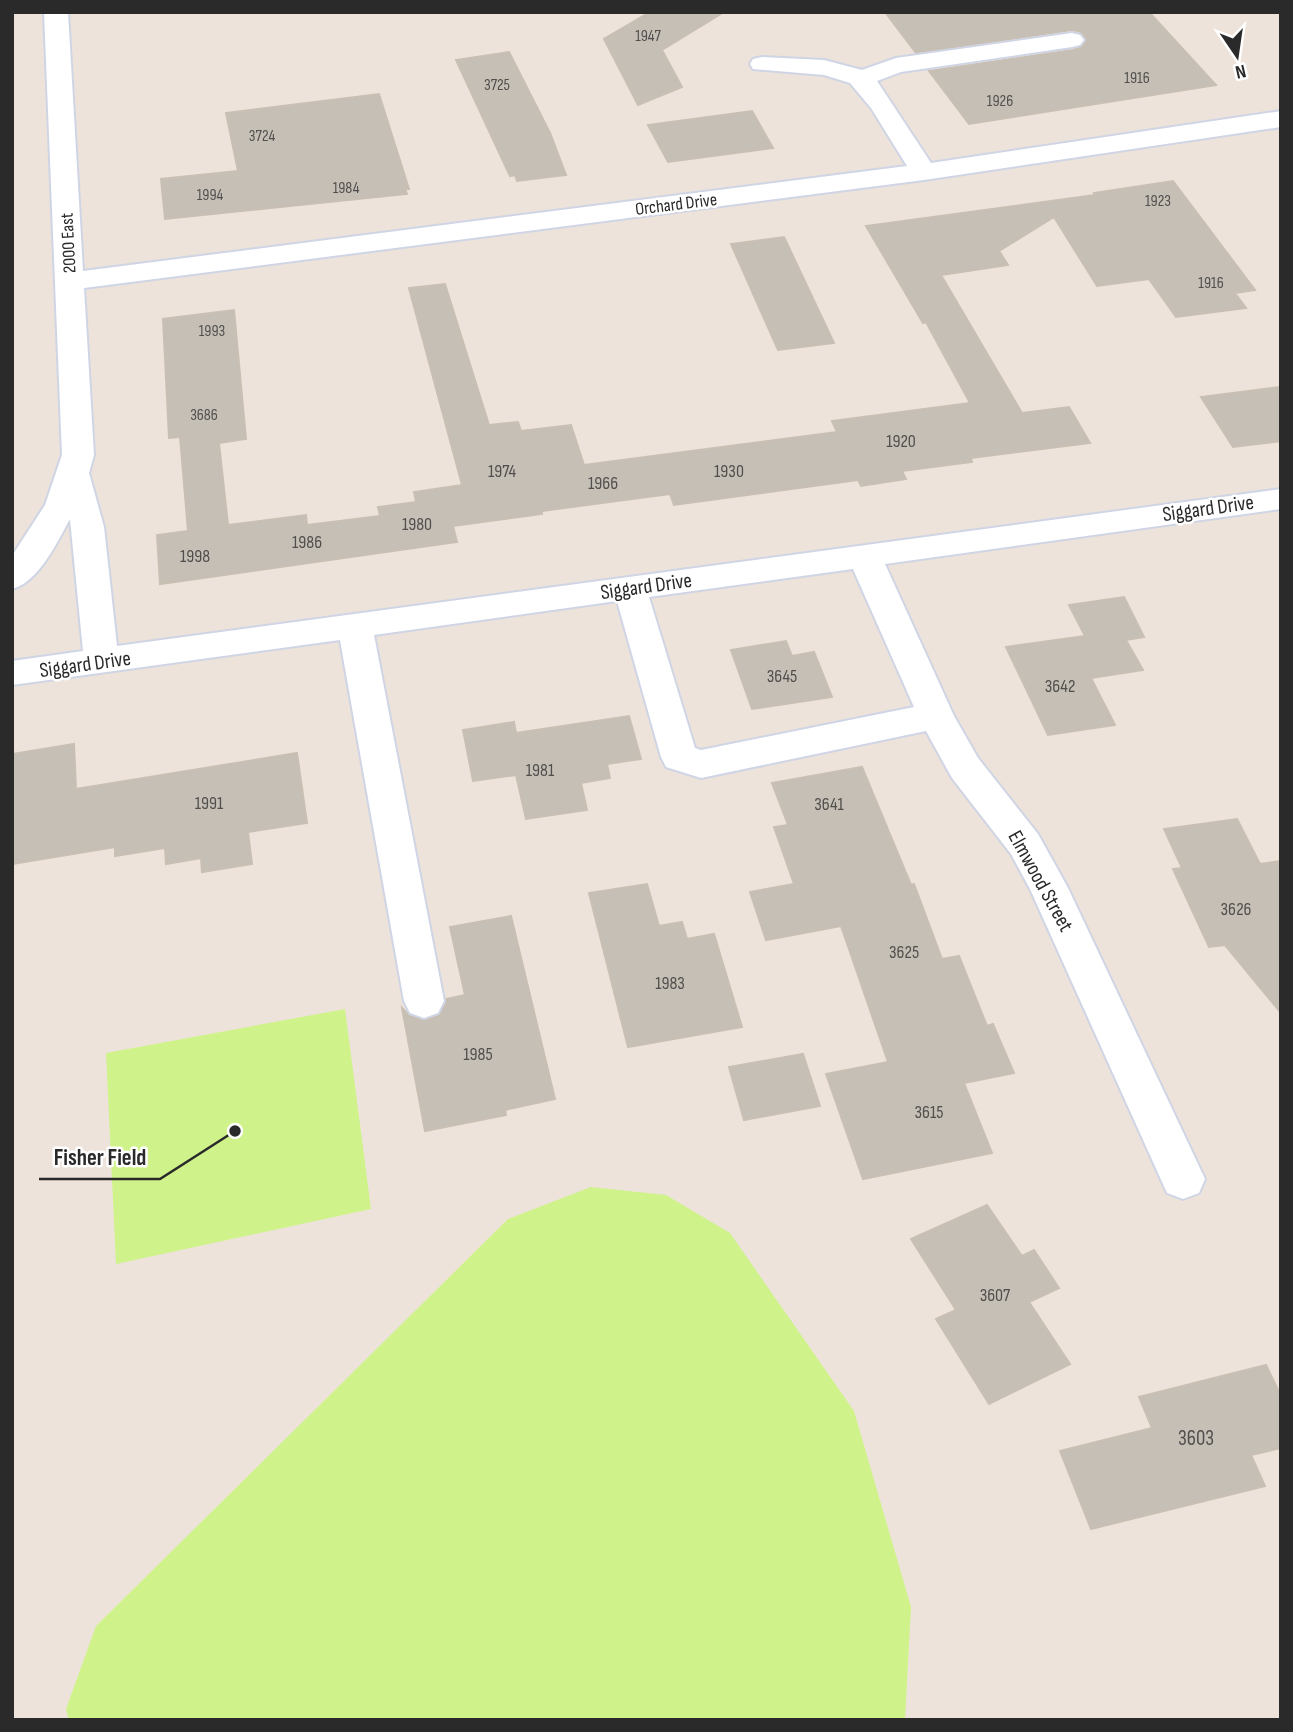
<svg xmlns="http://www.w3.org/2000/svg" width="1293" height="1732" font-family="'Sofia Sans Condensed',sans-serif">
<rect width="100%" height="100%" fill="#ede3da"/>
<path fill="#cff38a" d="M345,1009L371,1209L116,1264L106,1053Z
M591,1187L666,1195L730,1233L854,1411L911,1607L905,1720H69L66,1709L96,1626L508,1219Z"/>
<path fill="#c5bfb6" stroke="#c9bfb3" stroke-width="2" d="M650,12H724L662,50L682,87L638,105L604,39Z
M885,12H1149L1216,85L969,124L929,71L1073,50L1082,47L1086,38L1081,32L1072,30L916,53Z
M509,52L550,133L566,175L517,181L515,175L510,176L456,60Z
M379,94L409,189H405L407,194L165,219L161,179L238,171L226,113Z
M752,111L773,148L668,162L648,125Z
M1173,181L1255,290L1235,293L1246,308L1176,317L1149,279L1097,286L1054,217L999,251L1008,265L941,275L1022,413L1069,407L1090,443L971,458L972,462L902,471L906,479L861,486L858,480L674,505L670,494L542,511V514L453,526L457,542L160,584L157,535L188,531L180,437L169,438L163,319L234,310L246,439L219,443L228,525L306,515L307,525L380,516L378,507L416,502L414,492L462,485L409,288L445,284L489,425L518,422L521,431L571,425L584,465L837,432L832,421L970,403L926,322L923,323L866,226L1095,195L1094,193Z
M784,237L834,343L778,350L731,244Z
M1281,387V441L1233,447L1201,397Z
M1124,597L1144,637L1126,640L1143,670L1091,678L1115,725L1048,735L1006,647L1085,636L1069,605Z
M786,641L792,656L814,652L832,697L752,709L731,650Z
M629,716L641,759L607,764L610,778L581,783L587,810L526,819L516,775L473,781L463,730L514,722L516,733Z
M74,744L76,789L297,753L307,823L248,832L252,864L202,872L201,858L166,864L165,848L115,856V847L12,864V754Z
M862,767L911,885L914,884L942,959L959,956L987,1026L993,1024L1014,1073L964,1083L992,1153L863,1179L826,1074L888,1062L841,926L766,940L750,892L794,884L774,827L788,825L772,783Z
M1237,819L1260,864L1281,861V1013L1225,945L1209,947L1173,869L1182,868L1164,829Z
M647,884L659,926L682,922L687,939L714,934L742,1027L628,1047L589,893Z
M511,916L555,1099L505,1110L506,1115L425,1131L402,1008L409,1015L425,1020L440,1014L446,999L465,995L450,927Z
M803,1054L820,1106L744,1120L729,1067Z
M987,1205L1022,1256L1034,1250L1059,1288L1029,1302L1070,1364L989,1404L936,1319L956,1310L911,1239Z
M1266,1365L1281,1396V1448L1251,1455L1265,1486L1091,1529L1060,1451L1152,1428L1139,1397Z"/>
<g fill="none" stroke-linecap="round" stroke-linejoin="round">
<g stroke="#cfd5e4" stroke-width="4">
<path id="minor" d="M44,12H68L83,271L907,166L871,108L850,83L824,75L753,69L750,64L753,59L762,57L824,60L862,70L896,58L1072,33L1080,35L1084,40L1080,45L1072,47L901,72L877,81L931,163L1281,111V127L924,180L84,288L94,455L89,473L104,527L117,646L1281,489V509L885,564L954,716L978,758L1038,834L1068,888L1205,1179L1199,1193L1183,1199L1167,1193L1030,889L1011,854L952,778L926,731L701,778L666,767L661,757L617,601L374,635L444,1001L438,1013L424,1018L410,1013L404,1001L340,640L12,685V661L83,651L70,519C57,542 39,582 12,589V556L45,505L62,455ZM853,569L914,707L701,750L695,748L649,597Z"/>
</g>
<use href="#minor" fill="#fff" fill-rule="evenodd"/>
</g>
<g text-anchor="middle" stroke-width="5" stroke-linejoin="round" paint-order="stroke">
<g font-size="16" fill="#514f4d">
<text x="648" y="41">1947</text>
<text x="1137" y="83">1916</text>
<text x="497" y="90">3725</text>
<text x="1000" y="106">1926</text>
<text x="262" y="141">3724</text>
<text x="346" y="193">1984</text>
<text x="210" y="200">1994</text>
<text x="1158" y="206">1923</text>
<text x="1211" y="288">1916</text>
<text x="212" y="336">1993</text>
<text x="204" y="420">3686</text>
</g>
<g font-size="18" fill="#2a2a2a" stroke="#fff">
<text transform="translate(676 204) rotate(-7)" y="6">Orchard Drive</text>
<text transform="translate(68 243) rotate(-93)" y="6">2000 East</text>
</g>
<g font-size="18" fill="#514f4d">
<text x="901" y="447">1920</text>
<text x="502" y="477">1974</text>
<text x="729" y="477">1930</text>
<text x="603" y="489">1966</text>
<text x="417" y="530">1980</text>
<text x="307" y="548">1986</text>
<text x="195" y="562">1998</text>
<text x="782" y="682">3645</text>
<text x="1060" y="692">3642</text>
<text x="540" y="776">1981</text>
<text x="209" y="809">1991</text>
<text x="829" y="810">3641</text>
<text x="1236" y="915">3626</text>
<text x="904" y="958">3625</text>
<text x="670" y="989">1983</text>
<text x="478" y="1060">1985</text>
<text x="929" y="1118">3615</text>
<text x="995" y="1301">3607</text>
</g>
<g font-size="21" fill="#2a2a2a" stroke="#fff">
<text transform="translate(1208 508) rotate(-8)" y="7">Siggard Drive</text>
<text transform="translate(646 586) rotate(-8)" y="7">Siggard Drive</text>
<text transform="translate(85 664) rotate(-8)" y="7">Siggard Drive</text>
<text transform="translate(1041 881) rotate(61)" y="7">Elmwood Street</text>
</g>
<g font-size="21" fill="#514f4d">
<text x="1196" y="1445">3603</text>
</g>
</g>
<path fill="none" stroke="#2a2a2a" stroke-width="2.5" d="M235 1131L160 1179H39"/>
<circle fill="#2a2a2a" stroke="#fff" stroke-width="2.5" cx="235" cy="1131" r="7"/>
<g font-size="23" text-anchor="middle" font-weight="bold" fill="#2a2a2a" stroke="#fff" stroke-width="5" stroke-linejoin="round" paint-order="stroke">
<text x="100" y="1165">Fisher Field</text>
</g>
<rect width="1293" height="1732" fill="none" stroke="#2a2a2a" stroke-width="28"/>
<g transform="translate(1237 56) rotate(167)" stroke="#ffffff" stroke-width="5" paint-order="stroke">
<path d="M0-5L12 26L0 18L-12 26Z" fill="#2a2a2a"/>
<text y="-10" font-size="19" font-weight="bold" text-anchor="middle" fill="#2a2a2a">N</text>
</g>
</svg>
